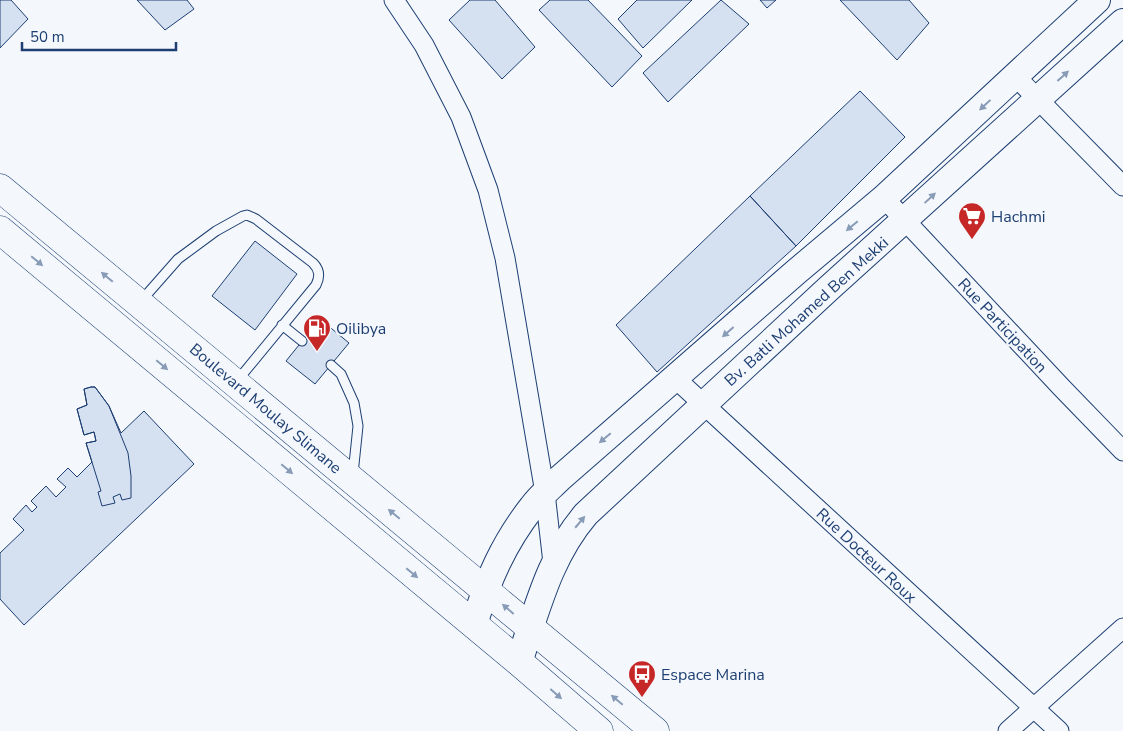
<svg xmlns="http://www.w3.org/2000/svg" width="1123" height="731" font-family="'Nunito Sans',sans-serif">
<rect width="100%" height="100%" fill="#f4f7fb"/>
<path fill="#d5e0f0" stroke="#1d3f73" d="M0,0H11L28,19L0,48Z
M137,0H187L194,9L165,30Z
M470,0H495L535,47L502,79L449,20Z
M550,0H588L642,56L612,87L539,10Z
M637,0H692L643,48L618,19Z
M721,0L749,24L668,102L643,73Z
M760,0H776L767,8Z
M840,0H909L929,23L897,60Z
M860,91L905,137L796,246L750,196Z
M750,196L796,246L657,372L616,325Z
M255,241L297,274L255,330L212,296Z
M320,319L349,343L315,384L286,361Z
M91,387H95L109,406L121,433L144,411L194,464L24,625L0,599V553L24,530L13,519L26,505L32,512L37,507L31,501L46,486L56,497L66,487L57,479L68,468L77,477L92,462L86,443L96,441L94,432L84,435L77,409L87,405L84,389Z
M91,387H95L109,406L128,453L131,476V498L122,500L120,494L113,497L115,503L102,506L98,492L101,491L86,443L96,441L94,432L84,435L77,409L87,405L84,389Z"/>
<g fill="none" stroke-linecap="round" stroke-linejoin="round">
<g stroke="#1d3f73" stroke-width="11">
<path id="lane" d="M141,301L178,259L216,231L243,216L247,215L256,219L313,263C320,270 320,277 316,285L237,381
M282,325L302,341
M331,365L341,374L354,403L358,426L353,474"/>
</g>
<g stroke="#1d3f73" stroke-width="21">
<path id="street" d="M394,0L424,45L461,117L488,190L505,258L545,493L553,563
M1016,77L1123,186
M884,198L1062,388L1123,451
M676,379L1059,731
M1008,731L1123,628"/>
</g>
<g stroke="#1d3f73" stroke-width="28">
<path id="secondary" d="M474,624C488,580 503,544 532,507C539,497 550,488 559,479L796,272L884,198L1097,0
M519,662C537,610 549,557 586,514L828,289L1123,22"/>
</g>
<g stroke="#1d3f73" stroke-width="29">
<path id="primary" d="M0,188L655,731
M0,230L519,662L599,731"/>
</g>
<use href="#lane" stroke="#f4f7fb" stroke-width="9"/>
<use href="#street" stroke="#f4f7fb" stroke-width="19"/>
<use href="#secondary" stroke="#f4f7fb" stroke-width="26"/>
<use href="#primary" stroke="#f4f7fb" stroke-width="28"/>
</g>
<defs><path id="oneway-solid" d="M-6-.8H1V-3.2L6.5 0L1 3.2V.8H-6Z" transform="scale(1.25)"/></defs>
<g fill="#889bb7">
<use href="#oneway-solid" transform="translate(1063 76) rotate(-42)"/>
<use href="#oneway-solid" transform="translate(985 105) rotate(137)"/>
<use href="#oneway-solid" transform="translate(930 198) rotate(-43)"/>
<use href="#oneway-solid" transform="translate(852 226) rotate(140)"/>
<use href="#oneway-solid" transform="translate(37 261) rotate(40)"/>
<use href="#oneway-solid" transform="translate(107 277) rotate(-140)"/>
<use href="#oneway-solid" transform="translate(728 332) rotate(139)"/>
<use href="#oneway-solid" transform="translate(162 365) rotate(40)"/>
<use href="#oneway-solid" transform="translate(605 438) rotate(140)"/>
<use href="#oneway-solid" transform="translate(287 469) rotate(40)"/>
<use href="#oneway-solid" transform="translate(394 514) rotate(-140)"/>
<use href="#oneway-solid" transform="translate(580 522) rotate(-50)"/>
<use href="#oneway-solid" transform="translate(412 573) rotate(40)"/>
<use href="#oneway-solid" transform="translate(508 609) rotate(-139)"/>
<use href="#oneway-solid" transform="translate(556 694) rotate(41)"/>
<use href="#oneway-solid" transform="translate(617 700) rotate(-140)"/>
</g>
<defs>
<g id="supermarket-pin" transform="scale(1.4375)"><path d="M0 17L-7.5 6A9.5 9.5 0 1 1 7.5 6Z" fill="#c62828" stroke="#f4f7fb"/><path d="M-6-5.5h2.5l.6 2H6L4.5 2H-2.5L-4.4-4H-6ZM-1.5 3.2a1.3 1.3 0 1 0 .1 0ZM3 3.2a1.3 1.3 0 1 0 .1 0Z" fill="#fff"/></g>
<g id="fuel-pin" transform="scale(1.4375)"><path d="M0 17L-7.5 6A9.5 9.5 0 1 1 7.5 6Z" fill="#c62828" stroke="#f4f7fb"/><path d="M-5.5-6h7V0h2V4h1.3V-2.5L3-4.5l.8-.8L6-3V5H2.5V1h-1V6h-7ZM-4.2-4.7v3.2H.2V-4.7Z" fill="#fff"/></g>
<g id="bus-pin" transform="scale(1.4375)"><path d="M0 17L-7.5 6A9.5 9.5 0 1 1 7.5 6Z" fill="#c62828" stroke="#f4f7fb"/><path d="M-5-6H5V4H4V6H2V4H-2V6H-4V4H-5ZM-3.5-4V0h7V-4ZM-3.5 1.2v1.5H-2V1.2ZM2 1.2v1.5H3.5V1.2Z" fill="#fff"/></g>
</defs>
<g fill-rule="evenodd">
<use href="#supermarket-pin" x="972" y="216"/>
<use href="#fuel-pin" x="317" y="328"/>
<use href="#bus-pin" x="642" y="674"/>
</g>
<g text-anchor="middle" stroke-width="4" stroke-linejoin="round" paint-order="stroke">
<g font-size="16" fill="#1d3f73" stroke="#f4f7fb" text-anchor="start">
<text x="991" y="222">Hachmi</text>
<text x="336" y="334">Oilibya</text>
<text x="661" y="680">Espace Marina</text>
</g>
<g font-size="16" fill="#1d3f73" stroke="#f4f7fb">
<text transform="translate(806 311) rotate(-42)" y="6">Bv. Batli Mohamed Ben Mekki</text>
<text transform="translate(1003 325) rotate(47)" y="6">Rue Participation</text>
<text transform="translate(266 408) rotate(40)" y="6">Boulevard Moulay Slimane</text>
<text transform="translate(867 555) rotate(43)" y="6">Rue Docteur Roux</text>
</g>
</g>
<path d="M22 42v8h154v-8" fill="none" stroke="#1d3f73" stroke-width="2.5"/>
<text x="30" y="42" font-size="15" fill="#1d3f73" stroke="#f4f7fb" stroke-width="4" paint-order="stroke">50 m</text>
</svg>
